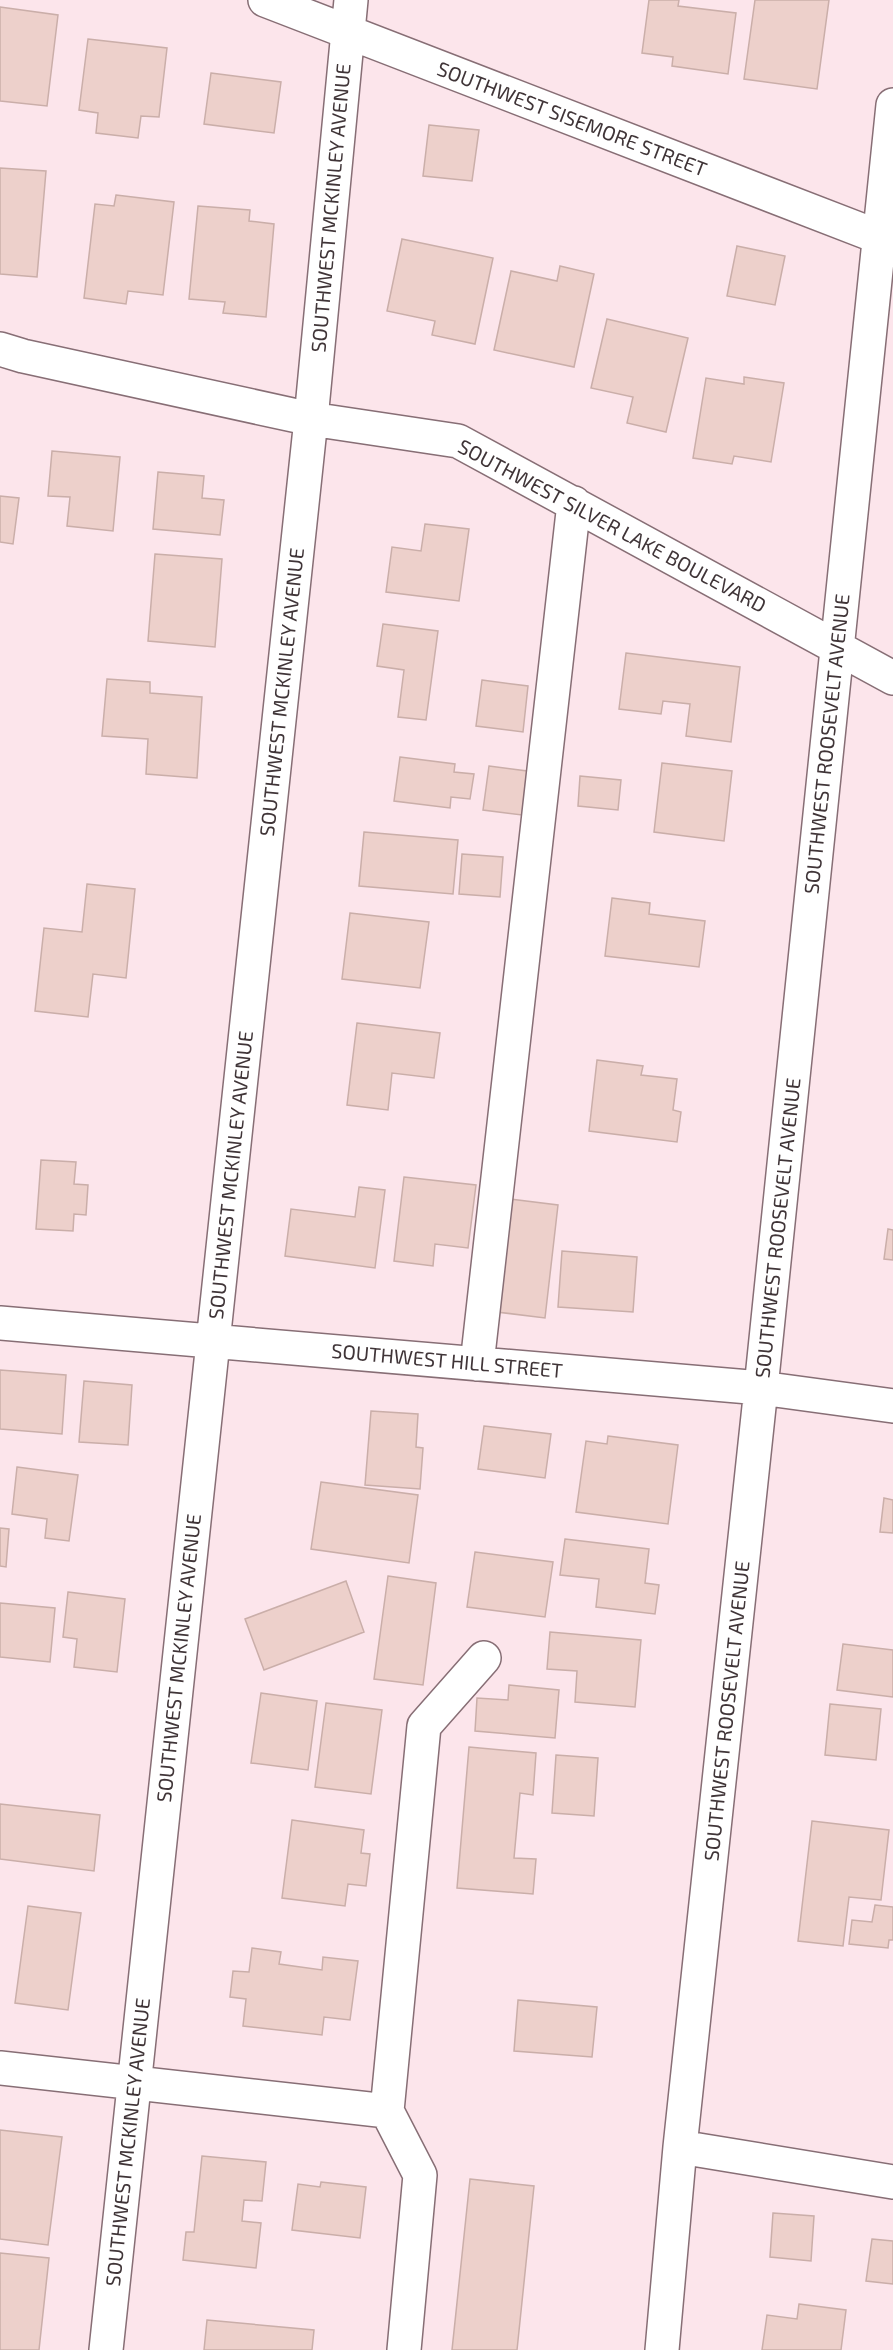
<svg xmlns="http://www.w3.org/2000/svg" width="893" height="2350" font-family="'Exo 2',sans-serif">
<rect width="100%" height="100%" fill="#fce5eb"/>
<path fill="#edd0cb" stroke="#caaea9" stroke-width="1.5" d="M649,0H679L678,6L736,13L728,74L672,66L673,57L642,53Z
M755,0H829L817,89L744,79Z
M0,7L58,15L47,106L0,101Z
M88,39L167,48L159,117L141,116L138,138L96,133L98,113L79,110Z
M211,73L281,82L274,133L204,124Z
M429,125L479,130L472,181L423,176Z
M0,168L46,171L37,277L0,274Z
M116,195L174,202L163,295L128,291L126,304L84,298L95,204L114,206Z
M198,206L250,210L249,221L274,224L266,317L223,313L225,302L189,299Z
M402,239L493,258L475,344L432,335L435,321L387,311Z
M737,246L785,256L775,305L727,296Z
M560,266L594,274L574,367L494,350L511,271L557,281Z
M607,319L688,338L666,432L627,423L633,397L591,388Z
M744,377L784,383L771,462L734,456L732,464L693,458L706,378L744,384Z
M52,451L120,457L113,531L67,526L70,497L48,496Z
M158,472L204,476L202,498L224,500L220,535L153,529Z
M0,496L19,498L13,544L0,542Z
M425,524L469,529L459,601L386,592L392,547L421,551Z
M155,554L222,559L215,647L148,641Z
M383,624L438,631L426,720L398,717L404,670L377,666Z
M626,653L740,667L731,742L686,736L690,704L663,701L661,714L619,709Z
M107,679L150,682V693L202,697L197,778L146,774L148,739L102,736Z
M482,680L528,686L523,732L476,726Z
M400,757L455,764L454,772L474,774L470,799L451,797L450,808L394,801Z
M662,763L732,771L724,841L654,832Z
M489,766L527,771L522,815L483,810Z
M580,776L621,780L618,810L578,806Z
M364,832L458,840L453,894L359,886Z
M462,854L503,857L500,897L459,894Z
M87,884L135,889L126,978L93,974L88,1017L35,1011L44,928L82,932Z
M612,898L650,903L649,914L705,921L699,967L605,956Z
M350,913L429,922L420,988L342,979Z
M357,1023L440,1033L434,1078L392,1073L388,1110L347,1105Z
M597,1060L643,1066L641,1075L677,1079L673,1110L681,1112L677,1142L589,1131Z
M41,1160L76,1162L74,1184L88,1185L86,1215L74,1214L73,1231L36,1229Z
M404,1177L476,1185L468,1248L435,1244L433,1266L394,1261Z
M359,1187L385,1190L375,1268L285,1256L291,1209L355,1217Z
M510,1199L558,1205L545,1318L497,1312Z
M888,1229L893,1230V1260L884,1259Z
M562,1251L637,1257L633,1312L558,1307Z
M0,1370L66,1375L62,1434L0,1429Z
M84,1381L132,1385L128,1445L79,1442Z
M371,1411L418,1414L416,1447L423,1448L420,1489L365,1485Z
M484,1426L551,1434L545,1478L478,1469Z
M608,1436L678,1445L668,1524L576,1512L586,1441L607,1444Z
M17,1467L78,1475L69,1541L45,1538L47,1519L12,1514Z
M321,1482L418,1495L409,1563L311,1549Z
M884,1498L893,1500V1533L880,1532Z
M0,1528L9,1529L6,1567L0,1566Z
M565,1539L649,1549L645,1583L659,1585L655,1614L596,1607L599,1579L560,1575Z
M475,1552L553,1562L545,1617L467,1607Z
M388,1576L436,1583L423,1685L374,1679Z
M346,1581L364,1632L264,1670L245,1619Z
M68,1592L125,1599L117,1672L74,1667L77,1639L63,1637Z
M0,1603L55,1608L50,1662L0,1657Z
M550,1632L641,1640L635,1707L575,1702L577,1671L547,1669Z
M843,1644L893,1650V1697L837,1690Z
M509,1685L559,1690L555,1738L475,1731L477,1698L508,1700Z
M261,1693L317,1701L308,1770L251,1763Z
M326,1703L382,1710L371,1794L315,1787Z
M830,1704L881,1709L876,1760L825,1755Z
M469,1747L536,1753L533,1795L520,1793L514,1858L536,1859L533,1894L457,1888Z
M556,1755L598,1758L594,1816L552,1813Z
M0,1804L100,1815L94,1871L0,1859Z
M292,1820L364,1830L361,1853L370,1854L366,1886L348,1884L345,1906L282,1898Z
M812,1821L889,1830L881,1900L849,1897L843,1946L798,1941Z
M875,1905L893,1907V1940H889L888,1948L849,1944L852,1920L872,1922Z
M28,1906L81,1913L68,2010L15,2003Z
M252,1948L281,1952L279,1964L322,1970L323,1957L358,1961L350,2020L324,2017L322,2035L243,2026L246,1999L230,1997L233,1971L249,1972Z
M518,2000L597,2007L592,2057L514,2051Z
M0,2130L62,2137L48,2245L0,2239Z
M202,2156L266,2162L262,2201L244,2200L242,2221L261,2223L256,2268L183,2260L186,2232H194Z
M470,2179L534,2186L517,2350H452Z
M321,2182L366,2187L360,2238L292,2230L298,2184L320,2187Z
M773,2213L814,2216L811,2261L770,2257Z
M872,2239L893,2241V2284L866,2281Z
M0,2253L49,2258L39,2350H0Z
M799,2304L846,2310L841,2350H762L767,2315L797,2319Z
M207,2320L314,2330L312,2350H204Z"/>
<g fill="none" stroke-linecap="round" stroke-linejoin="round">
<g stroke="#876e75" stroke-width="36">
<path id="minor" d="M265,0L879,237
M0,349L23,356L311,419L458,441L893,678
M0,1323L761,1388L893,1406
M477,1364L574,503
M0,2068L387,2111
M680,2147L893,2182
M106,2350L311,419L351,0
M404,2350L420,2175L387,2111L424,1726L484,1658
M662,2350L680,2147L761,1388L893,105"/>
</g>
<use href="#minor" stroke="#fff" stroke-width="33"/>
</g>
<g text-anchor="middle" stroke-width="4.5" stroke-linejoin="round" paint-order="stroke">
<g font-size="20" fill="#403538" stroke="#fff">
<text transform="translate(572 119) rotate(21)" y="7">SOUTHWEST SISEMORE STREET</text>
<text transform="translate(331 208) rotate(-85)" y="7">SOUTHWEST MCKINLEY AVENUE</text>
<text transform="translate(612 526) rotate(28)" y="7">SOUTHWEST SILVER LAKE BOULEVARD</text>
<text transform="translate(282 692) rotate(-84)" y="7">SOUTHWEST MCKINLEY AVENUE</text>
<text transform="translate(827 744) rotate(-84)" y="7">SOUTHWEST ROOSEVELT AVENUE</text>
<text transform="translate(231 1175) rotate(-84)" y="7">SOUTHWEST MCKINLEY AVENUE</text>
<text transform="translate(778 1228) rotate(-84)" y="7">SOUTHWEST ROOSEVELT AVENUE</text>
<text transform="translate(447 1361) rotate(5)" y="7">SOUTHWEST HILL STREET</text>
<text transform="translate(179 1658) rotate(-84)" y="7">SOUTHWEST MCKINLEY AVENUE</text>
<text transform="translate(727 1711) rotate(-84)" y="7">SOUTHWEST ROOSEVELT AVENUE</text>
<text transform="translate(128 2142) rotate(-84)" y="7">SOUTHWEST MCKINLEY AVENUE</text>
</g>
</g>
</svg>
